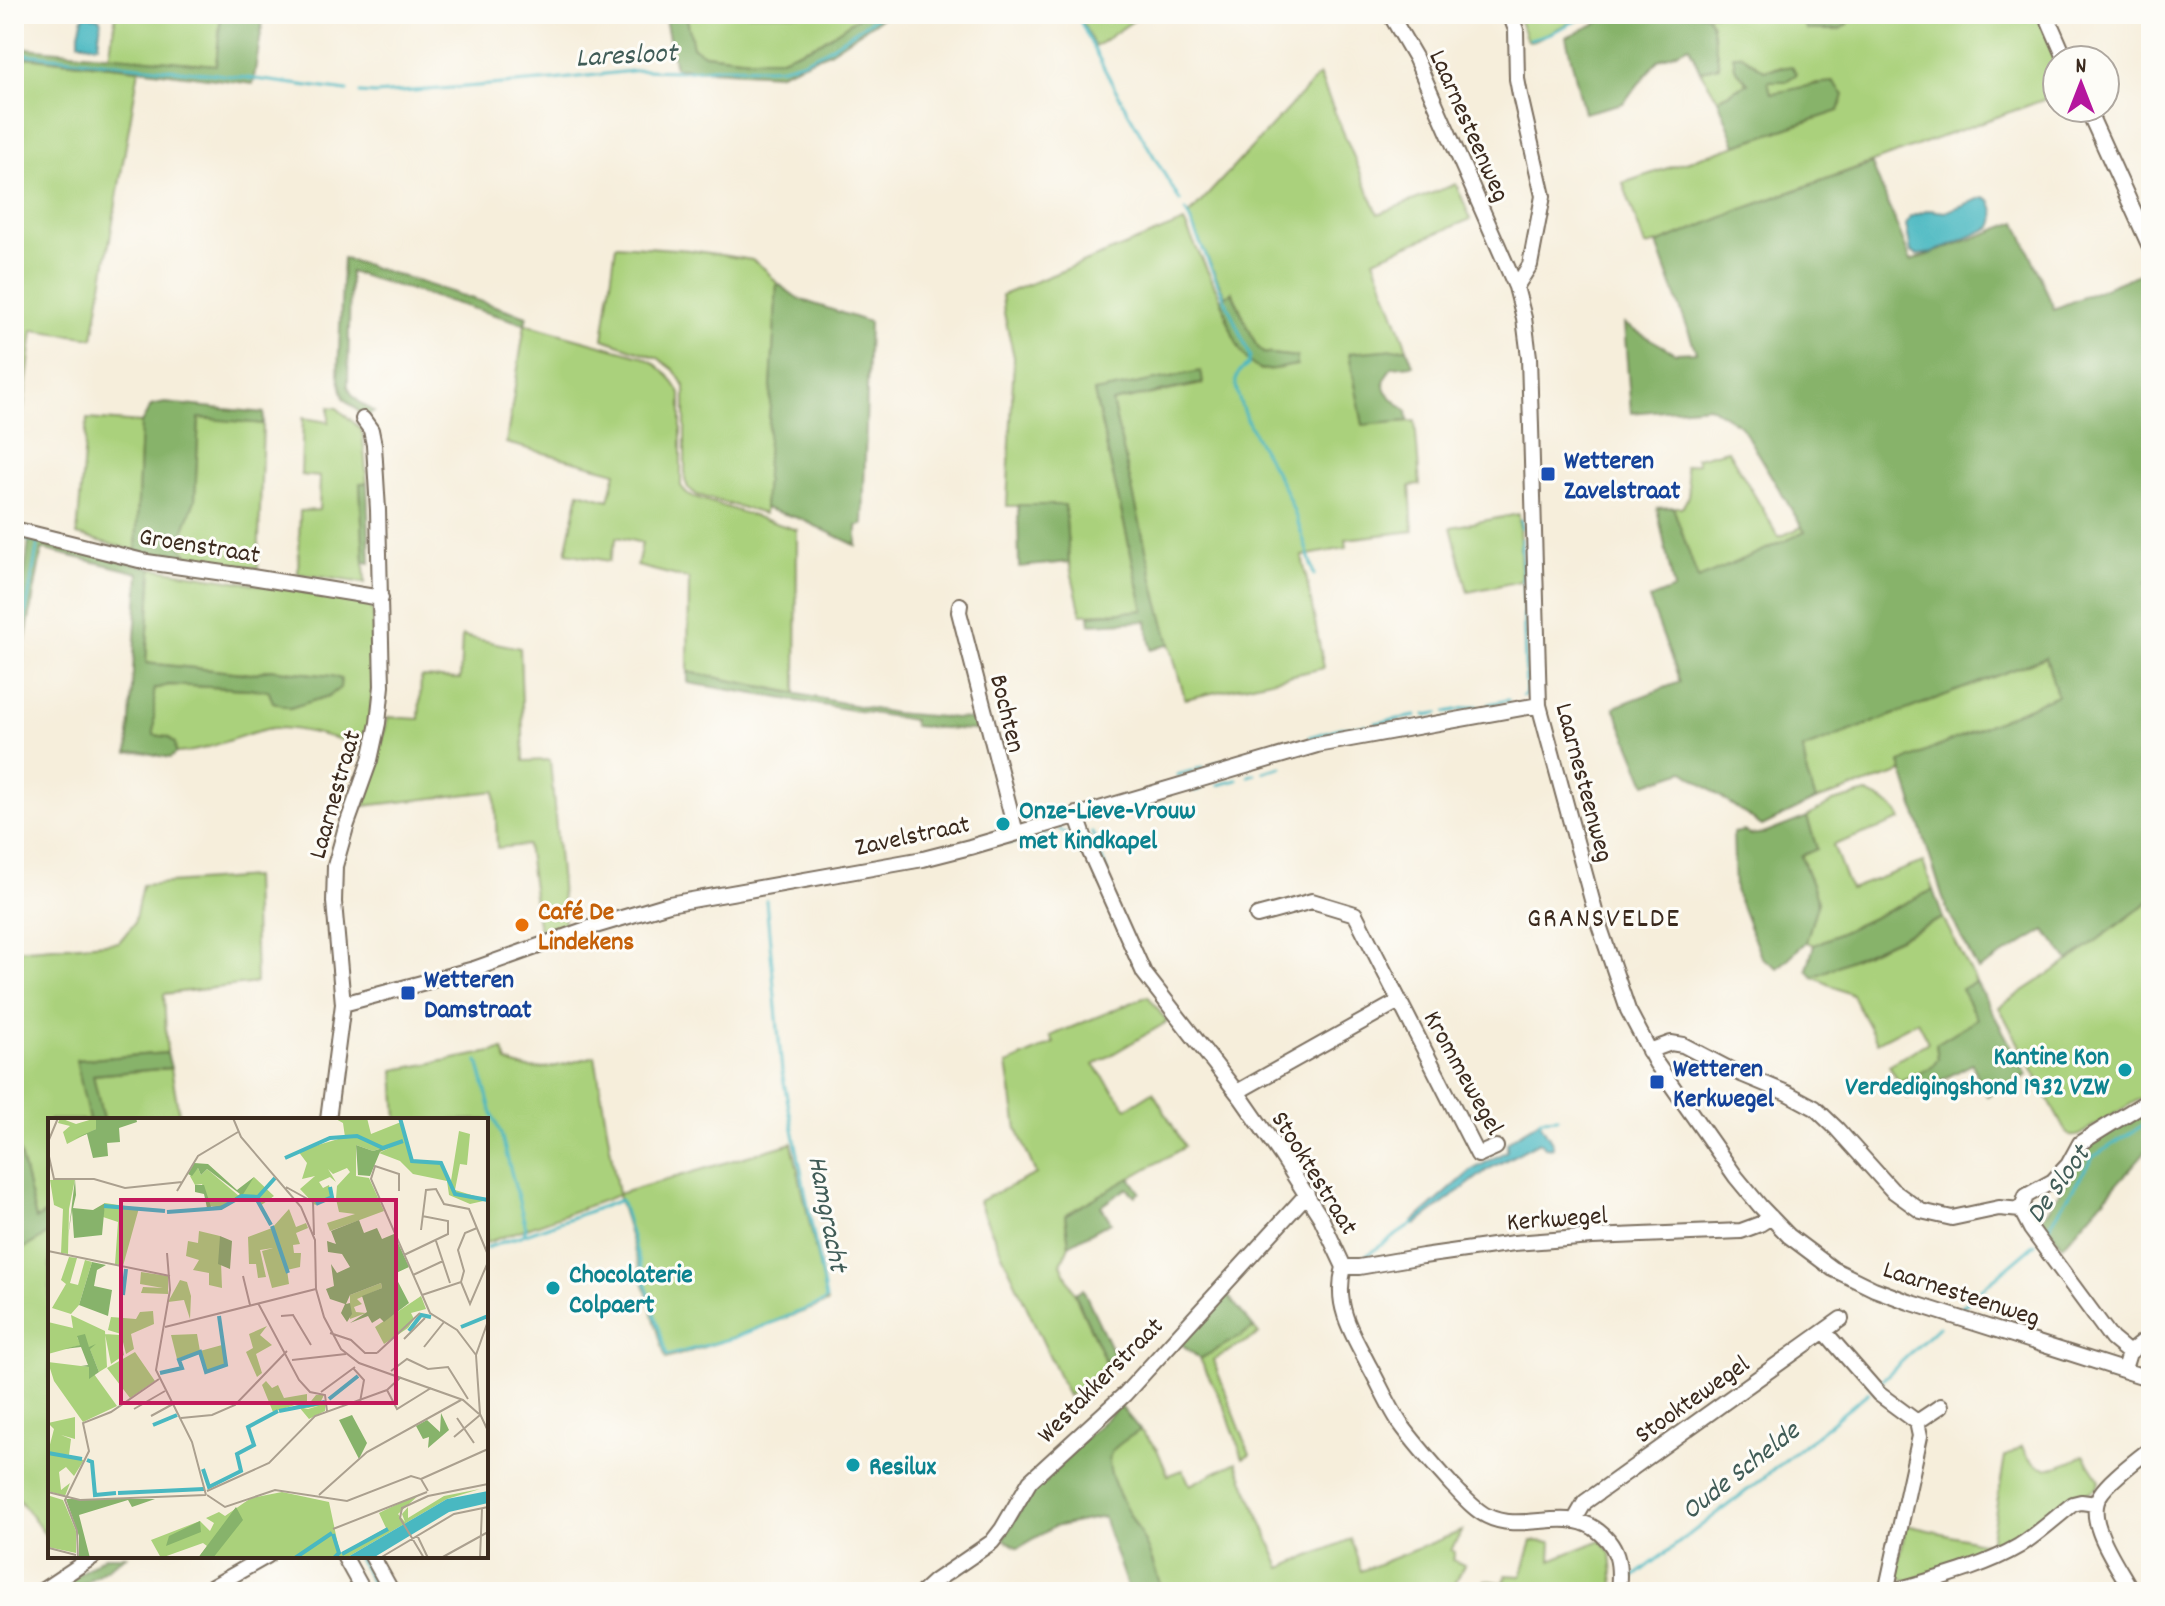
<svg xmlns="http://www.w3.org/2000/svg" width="2165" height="1606" font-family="Dekko,sans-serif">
<rect width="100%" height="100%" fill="#fdfcf7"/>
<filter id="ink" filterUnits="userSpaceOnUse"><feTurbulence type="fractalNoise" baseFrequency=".0125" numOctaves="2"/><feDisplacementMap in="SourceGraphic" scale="16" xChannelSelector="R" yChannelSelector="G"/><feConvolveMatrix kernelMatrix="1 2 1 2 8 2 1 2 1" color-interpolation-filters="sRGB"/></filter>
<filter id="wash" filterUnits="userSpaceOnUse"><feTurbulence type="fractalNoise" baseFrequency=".006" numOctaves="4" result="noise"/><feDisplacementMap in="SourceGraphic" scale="32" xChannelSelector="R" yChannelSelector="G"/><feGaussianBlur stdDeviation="1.8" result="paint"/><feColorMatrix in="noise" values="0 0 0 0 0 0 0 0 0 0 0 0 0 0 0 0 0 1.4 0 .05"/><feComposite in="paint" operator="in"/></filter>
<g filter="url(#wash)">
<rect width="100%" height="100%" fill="#f6eedb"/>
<path fill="#aad17b" stroke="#727e4c" stroke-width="2" d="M116,14H221L216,65L109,56Z
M686,14H863L821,42L779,59H750L704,54L693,48Z
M1078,14H1143L1095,47Z
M1517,14H1587L1535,40L1529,41L1526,38Z
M1706,14H1806L1803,17L1807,30C1829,28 1842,37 1854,14H2037L2058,60L2057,95L1748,207L1663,242L1645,246L1623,183L1839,111L1817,83L1796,90L1771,93L1767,81L1779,67L1764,70L1742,55L1748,83L1718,99L1700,71L1719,65L1711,23Z
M14,56L139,69L93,338L33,330L14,486Z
M1319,75L1378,214L1456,184L1471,219L1374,259L1407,348L1349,354L1363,424L1415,421L1420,485L1410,486L1413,531L1346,539L1347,548L1302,556L1324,668L1185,699L1158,601L1112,402L1203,384L1094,392L1144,611L1081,614L1069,562L1065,505L1007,506L1014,357L1004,313L1002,295L1184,222L1221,299L1233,335L1251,363L1261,370L1297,365L1296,357L1263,353L1256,346L1233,293L1225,296L1188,216Z
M616,245L690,250L752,260L765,269L777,283L764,514L697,495L688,488L685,480V387L674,370L658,358L603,339Z
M525,324L641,356L653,362L669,376L681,394V486L688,495L797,530L796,693L688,672L689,579L637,566L642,543L617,537L609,561L566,553L579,492L609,500L616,472L506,443Z
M329,407L337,408L361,429L363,437L367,483L360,484L365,583L298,574L300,511L319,510L320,477L301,475L303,418L329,422Z
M199,417L263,424L258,568L201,559L187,555L181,547L180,540L183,527L195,500Z
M87,419L141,423L136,551L77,535Z
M1728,450L1779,537L1802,527L1806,533L1698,580L1673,507H1682C1693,494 1688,482 1685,466L1698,463L1696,458Z
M1519,514L1521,581L1468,592L1451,527Z
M152,568L355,600L370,606L373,612C373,657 375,703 365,746C339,740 291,724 267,729C235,736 210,751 176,753C174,737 168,737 154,735L153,689L169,685L269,690L290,708L307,702L331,676L269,669L252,674L146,663Z
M462,636L520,648L524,761L550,760L565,931L540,939L527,845L497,848L495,791L363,806L374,773L388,717L419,719L421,677L460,679Z
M2046,657L2058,695L1900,763L1903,772L1816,800L1807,775L1802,749Z
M1867,793C1880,799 1897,806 1901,820L1833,845L1850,889L1923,862L1933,890L1814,945L1806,942L1818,901L1801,855L1817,849L1807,817L1833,802Z
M253,877L256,983L164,994L167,1053L77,1060L89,1120H50V1211L36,1220L14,1130V950L119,942L134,924L142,885Z
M2151,900V1092L2079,1135C2071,1138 2069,1136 2064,1129L1999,1007L2069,961Z
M1943,918L1976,982L1962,989L1977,1019L1936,1044L1938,1059L1932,1067L1899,1082L1889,1065L1928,1042L1917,1021L1877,1042L1852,995L1813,977Z
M1148,996L1167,1022L1094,1065L1127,1108L1153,1092L1185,1147L1065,1215L1069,1245L1061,1264L1107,1365L1068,1396L984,1215L979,1201L1036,1174L1017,1129L1007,1064L1054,1043L1050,1036Z
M503,1050L507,1062C536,1076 565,1064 595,1056L618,1194L792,1143L827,1303L723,1341L666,1359L618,1195L486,1243V1120H397L394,1070Z
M171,1068L180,1120H103L93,1075Z
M50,1233V1541L14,1493V1254Z
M1254,1328L1259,1334L1213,1360L1250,1454L1243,1458L1225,1408L1200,1359Z
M1140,1430L1157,1449L1168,1475L1183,1470L1190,1485L1236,1462L1281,1568L1351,1539L1361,1571L1462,1531L1451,1550L1455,1552L1453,1560L1464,1565L1451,1592H1163C1157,1576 1152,1560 1146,1545C1138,1526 1100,1472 1111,1453C1116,1444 1132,1436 1140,1430Z
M2022,1446C2034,1478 2061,1468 2084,1455L2100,1480L2097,1488L2079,1497L2019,1540L1982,1559L1909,1581L1896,1577L1906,1525L1990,1544L2005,1457Z
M1601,1540L1611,1553L1614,1586L1599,1592H1482L1485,1580L1504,1583L1506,1575L1521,1576L1532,1541L1552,1542L1551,1560Z"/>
<path fill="#87b36b" stroke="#616e44" stroke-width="2" d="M221,14H264L253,84L139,69L14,56L15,47L216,65Z
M664,14H686L693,47L704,54L750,59H779L821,42L863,14H887L829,52L778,74L675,68Z
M1617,14H1706L1711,22L1719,66L1700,71L1689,46L1658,60L1623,103L1584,113L1566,37Z
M1806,14H1854C1843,37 1829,28 1807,30L1803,22Z
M1733,55H1742L1764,70L1792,66L1797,74L1786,81H1768L1771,93C1792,91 1811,83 1833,82L1844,95L1839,111L1736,145L1718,99L1748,83L1735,68Z
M1872,164L1911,261L2017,222L2054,309L2151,269V580L2146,582L2151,591V900L2069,961L2045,930L1978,970L1946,907L1900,763L2057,695L2046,657L1803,749L1807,775L1816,800L1762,826L1684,771L1646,784L1614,707L1680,682L1649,599L1674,589L1657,508L1673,507L1698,579L1805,532L1741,426L1709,406L1631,413L1624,324L1675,353L1696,352L1657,244L1748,207Z
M343,258L527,316L525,324L350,272L348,386C352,399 363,405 374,412L365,417L344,399L338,375Z
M777,283L799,299L869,322L863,525L857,526V546L801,519L764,508Z
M1232,292L1256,345L1263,353L1297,357V365C1287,366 1269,372 1260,369C1238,362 1227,318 1221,299Z
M1407,348L1413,365L1392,367C1374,391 1390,395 1407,411L1408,421L1363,425L1349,353Z
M1201,371L1203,383L1112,402L1158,601L1170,644L1151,650L1147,621L1090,624L1089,615L1144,610L1094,392Z
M165,403L264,413L263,424L199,418L195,500L180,540L181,547L187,555L201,559L222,561L224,564L136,551L141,423L151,406Z
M360,483H367L370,563L364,562Z
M1018,505H1065L1069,562L1019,567Z
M29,540L152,568L146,663L252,674L269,669L332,676L341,679L340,688L329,696L290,708L273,702L268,690L169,685L154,689V735L168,737L175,743L176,753L170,758L142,752L128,753L139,573L42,549L23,653L14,761V655Z
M688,672L893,713L981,720L984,731L914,726L913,720L688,683Z
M1807,817L1817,849L1801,856L1818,901L1806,942L1778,968L1761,957L1735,890L1733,833L1744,831L1750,835L1766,833Z
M1933,890L1943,918L1813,977L1807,969L1814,945Z
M1976,982L2027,1075L1987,1096L1972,1064L1907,1098L1899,1082L1932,1067L1938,1059L1936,1044L1977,1019L1961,989Z
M167,1053L171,1068L93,1075L103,1120H89L76,1060Z
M2151,1106V1145L2063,1246L2042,1219L2094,1141Z
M14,1130L36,1219L50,1211V1233L14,1254V1233L20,1229L14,1199Z
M1130,1178L1140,1192L1135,1196L1127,1188L1101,1206L1111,1222L1069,1245L1065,1215Z
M1083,1289L1117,1361L1107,1365L1075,1293Z
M1226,1293L1254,1328L1200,1359L1180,1343Z
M1120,1406L1140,1430C1132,1436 1116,1444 1111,1453C1100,1472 1138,1526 1146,1545C1152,1560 1157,1576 1163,1592H1129L1103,1517L1054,1527L1018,1548L1004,1539L1034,1484Z
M105,1556H126L71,1592H52Z"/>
<path fill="#49b8c1" stroke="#427170" stroke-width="2" d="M87,15L99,18L101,21L98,44L93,45L79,42V33L83,17Z
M1984,197L1990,200C1994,209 1997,218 1992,227L1932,253L1917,255L1911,252L1906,225L1910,217L1929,210L1945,212Z
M1539,1121L1553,1144V1148L1545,1147L1539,1142L1487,1170L1415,1225L1413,1222L1472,1170L1507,1151V1143C1516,1134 1529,1129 1539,1121Z"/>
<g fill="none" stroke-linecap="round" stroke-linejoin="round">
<path stroke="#49b8c1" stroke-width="3" d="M1077,14C1107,79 1144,139 1180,201
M1530,39L1551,33L1590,14
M14,53L216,74L347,91
M360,93L375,94L553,80L640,70L681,71L723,67L769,68L783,67L801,62L826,50L881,14
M1186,211L1250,356L1248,365C1240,371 1235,374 1236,385C1239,416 1272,463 1286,492C1298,519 1306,546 1314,575
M1521,520V529
M14,537L38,542L20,646L14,705
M1521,539L1526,689V693L1523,696
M1489,704L1508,700
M1446,712L1477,706
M1425,715L1438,713
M1376,723L1416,716
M1310,737L1340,728L1366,725
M1246,755L1256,752
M1213,764L1238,757
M1197,769L1203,767
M1264,772L1282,767
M1177,775L1192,771
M1249,776L1255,774
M1218,785L1237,780
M1195,791L1201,789
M1060,830L1070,836L1082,855
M1092,832L1107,872
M1010,843L1046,833
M478,1061L492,1114L501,1134L526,1228L524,1233
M1539,1125L1541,1119L1558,1118
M2043,1236L2093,1157L2151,1120
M486,1248L621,1200L667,1356L733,1338L822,1303L826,1299L782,1072L766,900
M1361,1259L1414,1223
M1962,1306L2035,1244
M1878,1384L1939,1326
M357,1556L377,1592
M1630,1580L1762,1479L1869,1392"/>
</g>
</g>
<g filter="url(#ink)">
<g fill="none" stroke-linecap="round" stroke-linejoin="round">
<g stroke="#7c6f60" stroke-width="18">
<path id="minor" d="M1390,14L1415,57L1516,287L1524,318L1529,357L1539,705L1598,922L1628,1010L1656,1063L1736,1177L1760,1206L1789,1236L1833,1269L1874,1289L1909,1302L2151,1379
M1510,14L1516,30L1517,79L1521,100L1543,196L1530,265L1516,287
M2046,14L2066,60
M2087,108L2151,249
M14,529L147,562L252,577L381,598
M960,605L959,612L1016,833
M1076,814L1089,850L1144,973L1242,1099L1281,1155L1321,1218L1344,1267C1340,1282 1340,1300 1345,1315C1350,1332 1360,1348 1368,1364C1379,1383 1388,1405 1400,1423C1415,1444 1433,1464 1451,1484C1462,1495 1473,1509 1487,1516C1520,1533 1563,1508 1594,1528C1619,1545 1621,1564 1618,1592
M1257,916L1312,901L1355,914L1478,1155L1496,1147
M343,1004L474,969L595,926L669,904L923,859L970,847L1317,745L1539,705
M1649,1051L1671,1043L1683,1045L1729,1069L1787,1093L1815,1108L1837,1129L1892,1190L1921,1211L1952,1218L1999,1208L2021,1210
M1237,1092L1399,1001
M328,1120L343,1004L334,902L335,866L346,827L370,760L378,723L382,686L378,510L374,445L371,430L363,419
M2021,1210L2031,1229L2112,1339L2129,1353L2124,1369
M2021,1210L2026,1196L2053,1181L2068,1165L2080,1143L2151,1099
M1344,1267H1359L1423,1256L1514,1243L1592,1237L1741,1231L1760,1224L1771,1217
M1825,1332L1879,1394L1917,1422L1920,1436L1886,1592
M2129,1353L2151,1335
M1917,1422L1941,1406
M1574,1521L1585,1502L1841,1319
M344,1556L364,1592
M372,1556L392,1592
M40,1592L94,1556
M203,1592L267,1556
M923,1592L935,1581L992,1542L1002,1529L1030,1481L1125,1394L1307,1194
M1890,1592C1933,1579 1980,1569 2019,1546C2038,1534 2055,1518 2073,1504L2081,1502L2096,1504
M2132,1592C2120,1568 2083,1521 2100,1495C2109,1480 2137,1460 2151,1448"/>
</g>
<use href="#minor" stroke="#fff" stroke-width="14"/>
</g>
</g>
<g fill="#1a4fb4" stroke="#fdfcf7" stroke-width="3">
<rect x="1540" y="466" width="16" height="16" rx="4"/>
<rect x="400" y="985" width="16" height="16" rx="4"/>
<rect x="1649" y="1074" width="16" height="16" rx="4"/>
</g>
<g fill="#0f9aa8" stroke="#fdfcf7" stroke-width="3">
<circle cx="1003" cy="824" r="8"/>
<circle cx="2125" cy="1070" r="8"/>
<circle cx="553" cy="1288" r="8"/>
<circle cx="853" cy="1465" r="8"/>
</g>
<circle fill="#e8710a" stroke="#fdfcf7" stroke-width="3" cx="522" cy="925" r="8"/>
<g text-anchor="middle" stroke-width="6" stroke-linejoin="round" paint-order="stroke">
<g font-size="26" fill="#3b2a1e" stroke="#fdfcf7">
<text transform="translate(1471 125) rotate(66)" y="9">Laarnesteenweg</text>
<text transform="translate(200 544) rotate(9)" y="9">Groenstraat</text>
<text transform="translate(1009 713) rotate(76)" y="9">Bochten</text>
<text transform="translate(1586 782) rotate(75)" y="9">Laarnesteenweg</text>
<text transform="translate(333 794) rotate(-74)" y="9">Laarnestraat</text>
<text transform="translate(912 834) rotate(-12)" y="9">Zavelstraat</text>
<text transform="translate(1465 1072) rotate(61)" y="9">Krommewegel</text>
<text transform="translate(1316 1172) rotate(58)" y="9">Stooktestraat</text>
<text transform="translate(1557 1217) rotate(-4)" y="9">Kerkwegel</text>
<text transform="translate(1962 1292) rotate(18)" y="9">Laarnesteenweg</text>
<text transform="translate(1099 1379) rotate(-45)" y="9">Westakkerstraat</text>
<text transform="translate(1691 1398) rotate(-35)" y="9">Stooktewegel</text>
</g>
<g font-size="26" font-weight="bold" fill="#164399" stroke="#fdfcf7" text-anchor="start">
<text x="1564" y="468">Wetteren<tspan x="1564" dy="30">Zavelstraat</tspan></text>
<text x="424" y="987">Wetteren<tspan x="424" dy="30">Damstraat</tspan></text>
<text x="1673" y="1076">Wetteren<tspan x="1673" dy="30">Kerkwegel</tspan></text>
</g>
<g font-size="26" font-weight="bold" fill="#0d838f" stroke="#fdfcf7" text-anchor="start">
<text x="1019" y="818">Onze-Lieve-Vrouw<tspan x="1019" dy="30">met Kindkapel</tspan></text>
<text x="2109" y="1064" text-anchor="end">Kantine Kon<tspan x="2109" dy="30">Verdedigingshond 1932 VZW</tspan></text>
<text x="569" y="1282">Chocolaterie<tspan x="569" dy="30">Colpaert</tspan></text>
<text x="869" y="1474">Resilux</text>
</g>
<g font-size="26" font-weight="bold" fill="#c56008" stroke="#fdfcf7" text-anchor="start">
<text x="538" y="919">Café De<tspan x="538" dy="30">Lindekens</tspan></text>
</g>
<g font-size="28" font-style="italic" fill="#405c57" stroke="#fdfcf7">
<text transform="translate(626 53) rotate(-3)" y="10">Laresloot</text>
<text transform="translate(2056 1183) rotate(-54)" y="10">De Sloot</text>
<text transform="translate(830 1213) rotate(79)" y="10">Hamgracht</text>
<text transform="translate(1739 1469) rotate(-38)" y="10">Oude Schelde</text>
</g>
<g font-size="28" letter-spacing="2" fill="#3b2a1e" stroke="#fdfcf7">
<text x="1604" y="926">GRANSVELDE</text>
</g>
</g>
<g transform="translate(48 1118)">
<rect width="440" height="440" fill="#f6eedb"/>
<path d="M12,0L28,6L48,0V11L19,26L15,14L22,8L10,5ZM286,0H319L323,16L353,4L364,43L393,45L402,69L411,13L422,16L419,47L412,46L407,72L440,82L422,86L401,77L399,63L365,56L352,43L331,35L353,24L325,33L308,27V58L321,60L336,93L282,113L279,105L307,96L291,94L288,81L289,68L302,54L299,50L285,56L280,51L288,64L282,59L271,64L275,70L281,67L284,79L267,87L252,71L267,58L254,61L259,45L250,33L297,19L295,5ZM150,50L153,57L159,51L191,78L172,89L161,88L154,66L147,67L142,58ZM206,59L226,78L212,88L207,79L198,80L193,73ZM27,61L21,91L20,136L13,135L15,91L6,87L2,62ZM57,85L91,90L75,148L67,146L70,104L55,99ZM241,91L248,109L258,105L260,110L248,115L252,126L245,127L246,135H253L252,149L239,152L241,166L224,170L214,133L225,130L212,132L218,159L210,160L208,146H201L200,119L224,110ZM151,113L172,118L174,170L161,167V155L145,152L151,142L138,138L140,123L150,125ZM21,139L29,140L22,165L30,167L37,142L44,144L31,187L23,196L4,190L18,166L13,162ZM93,154L120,158V176L93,175L95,169L115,170L92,166ZM132,162L139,164L143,178L142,201L136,182L120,184ZM333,165L334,170L309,181L314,186L306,189L308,194L318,195L302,201V177ZM373,178L378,191L363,195L366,201L360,210L336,226L327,209ZM105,193L106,206L83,216L86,231L78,236L73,216L60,212L63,199L88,201L92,194ZM23,197L57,213L59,249L51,254L41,229L29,219L33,227L0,236V204L25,210ZM219,208L212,217L224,227L208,236L214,255L209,259L198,234L205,230L201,216ZM57,216L72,217L76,237L63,246ZM149,216L152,233L174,227L178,247L158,254L151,233L129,241L123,217ZM87,234L107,263L82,280L59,250ZM0,244L41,249L45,256L41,260L46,256L69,288L35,304L6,263ZM218,263L224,270L230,267L236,280L259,276V288L268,277H276L271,287L278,284L277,293L261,301L251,289L260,291L270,288L260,290L247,287L225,294L214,267ZM27,299V321L13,317L23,321L21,337L0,334L6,311L0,305ZM0,336L36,342L26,358L18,349L11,354L13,372L22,365L17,378L0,373ZM432,371L399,381L298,440H150L159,428L155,425L113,440L103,422L152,403L162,413L166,405L158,400L171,394L177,398L203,380L234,374L281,384L292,436L338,410L331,395L339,391L372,376L350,396L357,404L354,396L360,389V400L396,378ZM2,378L15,382L28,413V435L0,429Z" fill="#aad17b"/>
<path d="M48,0H88L89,4L71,10L72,24L59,25L60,38L45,40L39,16L26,21L48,11ZM354,24L332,34L322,58L310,57L308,27L325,33ZM146,45L160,46L189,72L206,59L194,78L178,88L172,91L159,90L156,76L147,74V67H156L163,89L177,87L192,76L159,51L153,57L150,50L144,58L140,56ZM27,61L28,77L25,90L45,92L57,85L54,117L26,120L24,92L20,119ZM311,102L316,115L329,110L334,121L346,116L361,149L346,156L361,185L336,204L332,200L324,205L320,198L302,205L319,194L314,178L334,170L333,165L302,177L298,186L302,185L304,196L299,204L293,195L297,186L282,181L278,171L286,168L283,146L289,155L302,149L294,136L280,134L279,123L288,126L283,113ZM172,118L184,123L182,151L170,146ZM44,144L58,147L49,152L46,168L64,172L60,198L31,187ZM37,216L41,229L48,226L42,231L51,254L41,261V249L33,248L40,247L33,229L16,231L32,227L29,218ZM393,295L401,312L380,330L381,319L375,321L368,308L379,302L392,314ZM304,297L319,325L311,341L291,302ZM18,381H107L84,389L80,382L31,397L42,440H31V418ZM188,389L195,402L165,440H150ZM152,403L153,414L118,428L121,418Z" fill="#87b36b"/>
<path d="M440,373V385L401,394L325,440H298L399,381Z" fill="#49b8c1"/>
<path fill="none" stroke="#49b8c1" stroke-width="4" d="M352,0L364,43L393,45L407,76L440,82M237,40L282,20L309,18L335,30L355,23M208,80L223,107M268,86L284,79L282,69M56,88L117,93M119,94L173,90L194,78L210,79L227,60M224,108L240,155M75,177L78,151M413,209L440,198M361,213L373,197L383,199M112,255L134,250L131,242L152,234L158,254L178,247L171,198M281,281L310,258M231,293L277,284M105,307L129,297M0,335L34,341M39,342L44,344L47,377L68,375M155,351L161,369L193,353L189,336L206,327L200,309L230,293M70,375L156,371M285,416L291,435L286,440M294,436L340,411M247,440L284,415"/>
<path fill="none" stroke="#aba08f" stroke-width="2" d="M185,0L193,19L253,89L267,122L268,171L276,199L293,231L311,245L415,282L431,296M0,24L10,0M0,34L6,61H46L77,70L134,64M238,69L265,84L266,117M129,73L150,38L190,14M351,73V56L327,48L323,61L382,195L409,212L428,237M373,112L378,72L388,71L396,86L421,91L440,137M388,123L402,165M0,133L122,158M119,135L122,172L108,252L144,324L158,377M356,137L400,116V103L374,98M365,157L395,143M195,158L202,187M413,164L416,153L410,132L417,115L429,110M374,177L413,164L422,186L440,144M210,185L251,262L262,274L277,277L279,293M233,198L245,197L263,227M440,203L428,237L432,296L440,313M117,209L268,171M282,215L303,222L317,235H329M356,221L377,200M376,229L396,204M329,235L372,195M244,242L298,236M305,250L316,262L312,284M343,253L359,241L380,251L400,249L420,281M353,259L339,272L349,291L383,270M273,274L307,249M86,291L117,273M103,298L125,286M133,300L164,297L187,287L239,233M409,300L426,325M406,319L432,297M373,361L440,331M159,373L221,345L267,298L339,272M0,374L32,382L158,377M159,377L177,389L227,372L299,383L363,358L373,361L380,373M271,377L319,334L413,282M285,411L379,374M369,417L380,440M1,430L28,437M30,440L29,413L17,382L41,333L35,305L63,294L111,261M332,440L406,396L440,389M376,440L352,400L354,390L380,378L440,366M393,440L440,414M432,440L434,390"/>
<path fill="#c2185b" fill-opacity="0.15" stroke="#c2185b" stroke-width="4" d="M73,82H348V285H73Z"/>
<rect width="440" height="440" fill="none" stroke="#3b2a1e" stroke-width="4"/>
</g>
<rect width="2165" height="1606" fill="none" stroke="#fdfcf7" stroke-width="48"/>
<g transform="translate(2081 84)"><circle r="38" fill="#fdfcf7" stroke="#afa8a0" stroke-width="2"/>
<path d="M0-6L14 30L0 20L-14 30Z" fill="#b5179e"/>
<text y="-12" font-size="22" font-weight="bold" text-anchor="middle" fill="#3b2a1e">N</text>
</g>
</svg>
